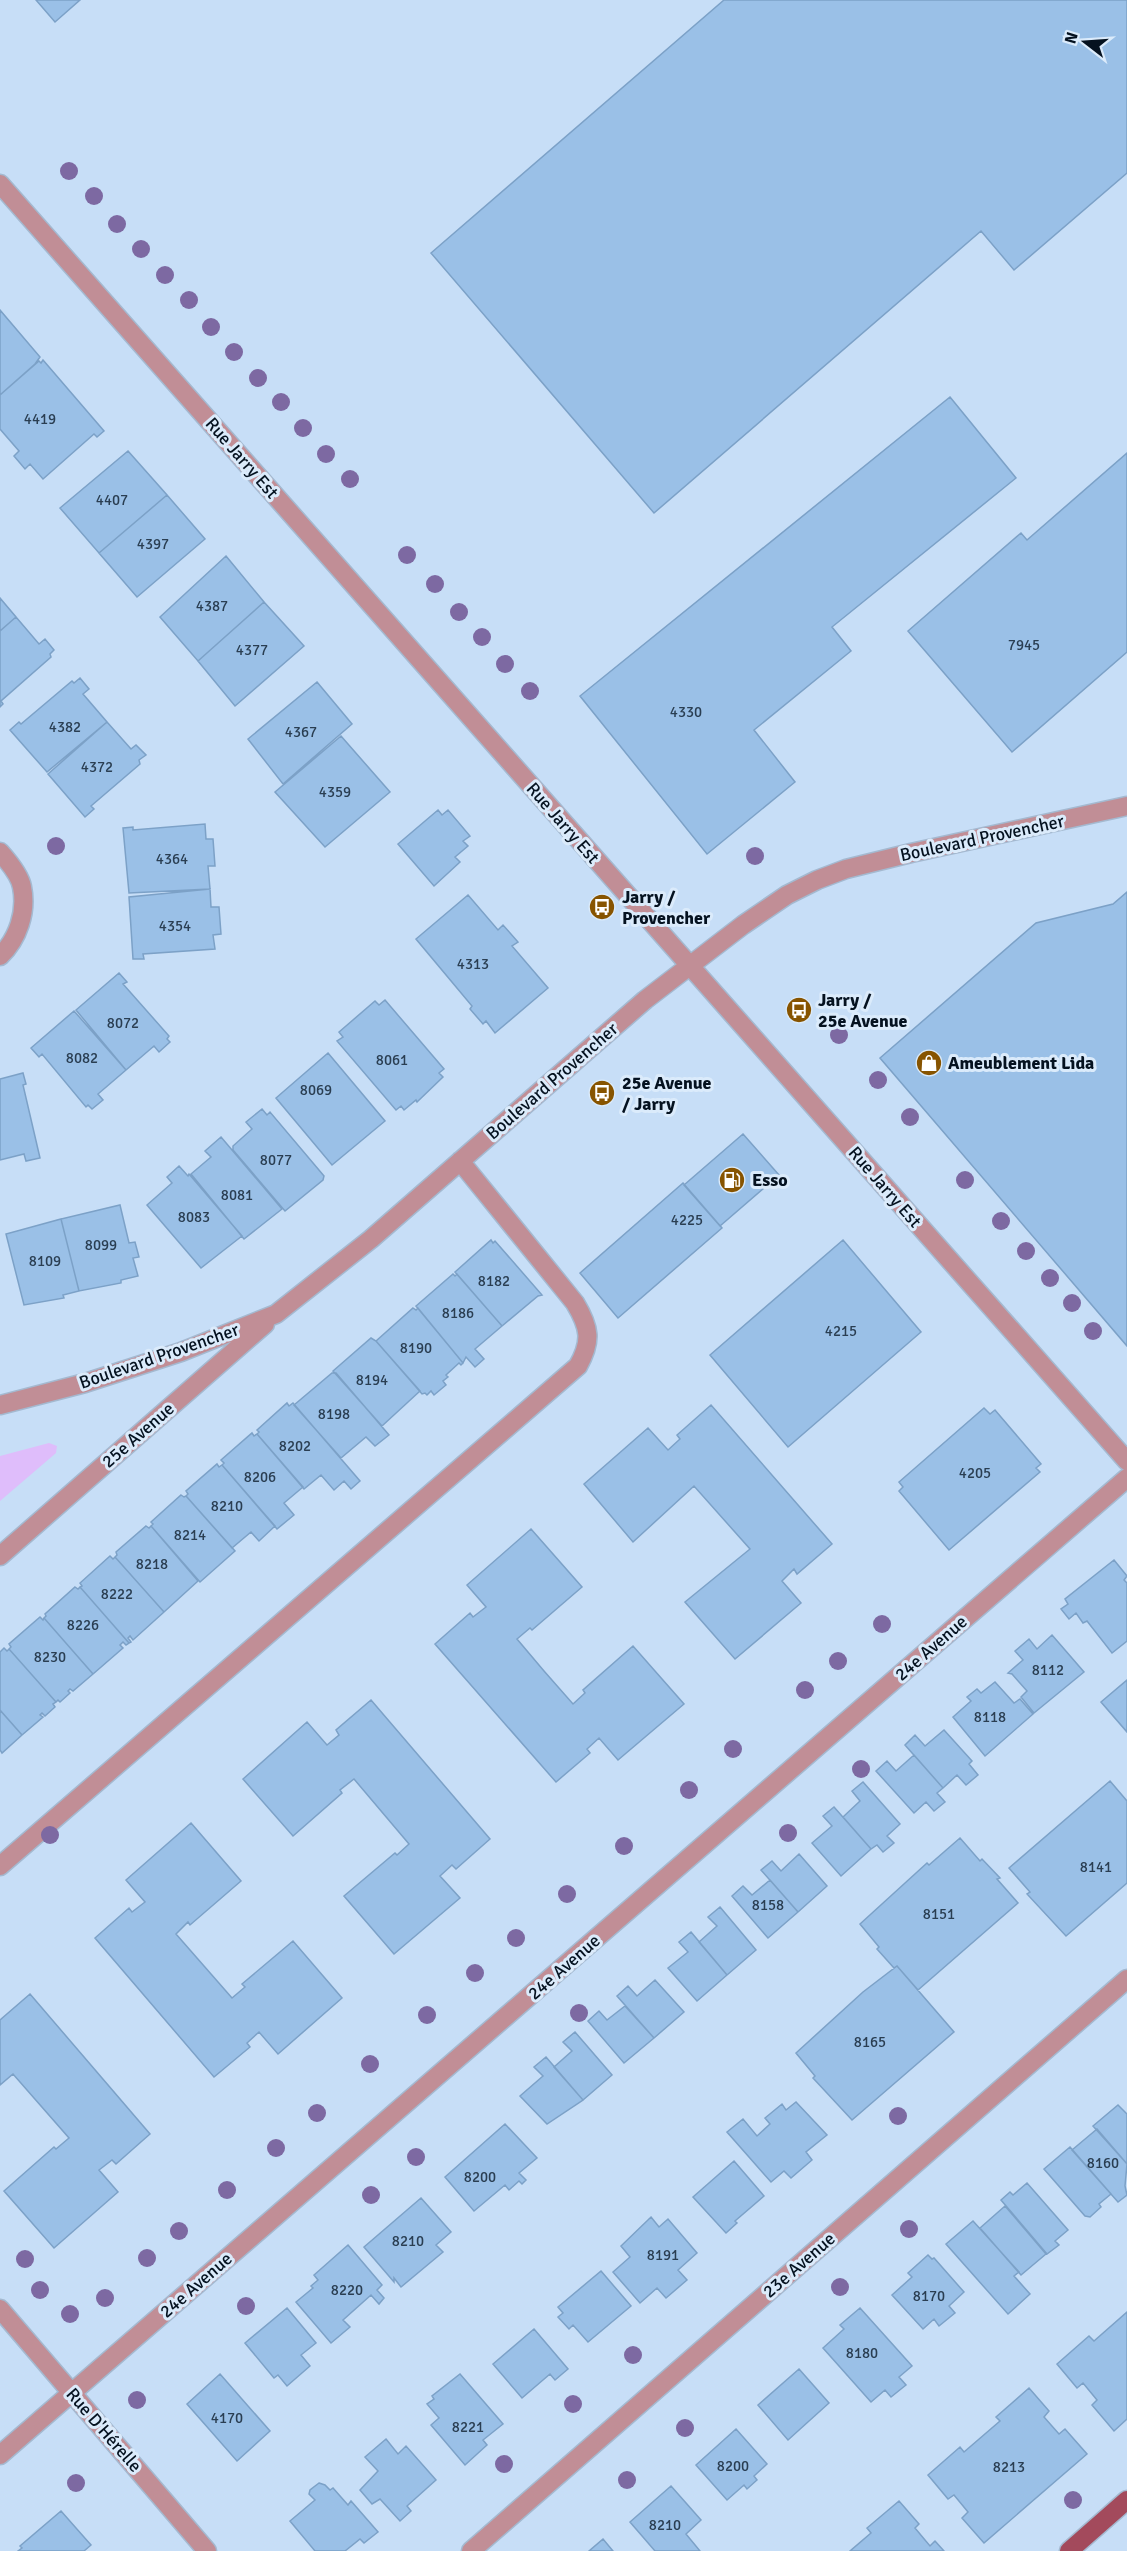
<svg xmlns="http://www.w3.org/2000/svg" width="1127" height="2551" font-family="Signika,sans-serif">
<rect width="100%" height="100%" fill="#c7def7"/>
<path fill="#dfbdfb" d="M49,1443L57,1446L56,1453L0,1501V1456Z"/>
<path fill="#9ac0e7" stroke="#7ca1c7" stroke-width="1.5" d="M36,0H80L55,22Z
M724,0H1127V173L1014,270L981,231L654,513L431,253Z
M0,310L40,357L35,364L0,395Z
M43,360L104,431L97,437L94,434L43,479L30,464L25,469L14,456L19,451L0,429V395L39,361L41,363Z
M950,397L1016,478L832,627L851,651L754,730L795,782L707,854L580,696Z
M128,451L167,495L99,553L60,508Z
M1127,453V652L1012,752L908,631L1021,533L1027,540Z
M167,495L205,539L137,597L99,553Z
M226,556L264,602L198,661L160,617Z
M0,598L16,617L0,631Z
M264,602L304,646L235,706L198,661Z
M16,617L39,644L45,639L54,650L50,654L51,657L1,701L3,704L0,707V631Z
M80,678L89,689L83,694L107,722L47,772L10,730L19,722L21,724L72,681L74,683Z
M317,682L352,724L283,784L248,739Z
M107,722L131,749L136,745L146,755L139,760L140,764L91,806L94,809L85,817L48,774Z
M341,736L390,792L325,847L275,792Z
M438,810L442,815L448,810L470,836L463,841L468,846L455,857L460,862L434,886L398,844Z
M205,824L206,839H213L215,866H208L210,889L129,893L123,828L133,827V830Z
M210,889L211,907H219L221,934L213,935L215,949L143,954L144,959H133L129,897Z
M1127,892V1346L880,1058L1036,923L1113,904Z
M468,895L498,930L503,925L518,942L512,946L548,988L495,1033L486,1021L483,1024L470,1009L472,1006L416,939Z
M119,973L127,982L123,984L169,1036L167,1039L170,1042L159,1052L154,1046L126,1070L76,1010Z
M385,1000L444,1069L439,1073L443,1077L417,1102L416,1100L404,1110L401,1106L396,1110L337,1041L343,1037L339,1032L375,1001L379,1005Z
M74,1011L126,1070L98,1094L103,1100L92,1109L88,1105L86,1107L42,1054L39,1057L31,1048Z
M328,1053L385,1121L332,1165L276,1098Z
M23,1073L26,1084L23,1085L40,1158L26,1161L24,1154L0,1160V1079Z
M262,1109L267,1115L270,1112L324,1176L323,1180L285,1211L233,1150V1146L252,1129L246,1122Z
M743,1134L779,1175L720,1226L684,1185Z
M221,1137L282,1209L244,1239L191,1174L211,1157L205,1151Z
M179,1166L188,1176L189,1174L242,1236L201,1268L147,1205L172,1183L167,1177Z
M683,1183L722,1228L618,1318L580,1273Z
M120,1205L129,1243L135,1242L139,1257L133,1258L138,1276L121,1280V1283L79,1291L61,1219Z
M61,1219L79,1291L63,1295L64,1298L24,1305L6,1234Z
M491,1240L493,1243L495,1241L542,1295L538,1296L502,1326L455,1272Z
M843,1240L921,1332L788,1447L710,1355Z
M453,1274L455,1276L457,1274L502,1326L475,1349L484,1359L475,1367L466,1357L463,1363L416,1306Z
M413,1308L416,1310L418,1308L463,1363L461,1365L459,1363L446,1375L448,1377L443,1381L446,1385L434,1395L431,1391L427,1395L425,1393L422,1394L376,1341Z
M371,1338L376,1341L420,1391L382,1426L333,1371Z
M332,1373H336L389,1435L375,1446L366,1437L341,1458L294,1405Z
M287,1403L289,1406L293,1403L360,1481L351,1489L344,1481L334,1490L321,1475L304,1489L257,1434L259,1432L257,1430Z
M711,1405L832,1544L797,1574L794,1569L782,1581L801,1603L735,1659L685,1602L750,1549L694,1486L633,1542L584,1484L648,1428L668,1450L680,1439L677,1435Z
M984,1408L990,1414L995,1410L1041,1464L1036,1468L1040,1472L949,1550L899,1491L903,1487L899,1482Z
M252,1433L254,1436L257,1434L303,1487L284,1503L294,1515L277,1529L222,1465L224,1463L221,1460Z
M217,1464L219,1467L222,1465L275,1526L259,1541L251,1532L232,1548L186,1496L188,1494L186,1491Z
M181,1495L184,1497L186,1496L235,1551L200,1582L151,1526L153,1524L151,1522Z
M146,1526L149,1528L151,1526L198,1581L164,1612L115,1557L117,1555L116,1552Z
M531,1529L582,1587L532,1630L530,1628L517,1639L544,1671L573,1704L585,1693L583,1690L633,1646L684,1704L618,1760L599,1738L587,1749L590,1753L556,1782L435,1644L470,1613L473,1617L486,1607L467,1585Z
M110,1556L113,1559L115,1557L164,1612L133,1640L130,1636L128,1638L131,1642L129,1643L80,1587L82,1586L80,1583Z
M1114,1560L1127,1576L1124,1580L1127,1583V1641L1112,1653L1087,1621L1083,1623L1076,1613L1069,1619L1061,1609L1068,1604L1065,1599Z
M75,1587L78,1589L80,1587L129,1643L126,1645L123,1642L120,1645L123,1648L93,1674L44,1618L46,1616L45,1614Z
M40,1617L43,1620L44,1618L93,1674L73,1691L70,1689L68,1691L70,1693L60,1702L58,1700L56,1702L9,1649L11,1647L9,1644Z
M1052,1635L1084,1672L1034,1713L1021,1697L1027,1691L1012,1674L1008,1673L1023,1660L1015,1651L1029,1639L1037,1649Z
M4,1648L7,1651L9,1649L56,1702L53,1704L55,1707L45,1716L42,1713L40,1715L43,1717L22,1735L0,1710V1652Z
M1127,1680V1732L1101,1702Z
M995,1682L1014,1703L1020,1699L1033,1714L985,1756L953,1717L971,1701L967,1697L977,1689L981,1693Z
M371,1700L490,1839L456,1869L452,1865L440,1876L460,1898L394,1954L344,1896L395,1853L397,1855L409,1844L354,1779L340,1790L342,1793L293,1836L243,1779L307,1722L327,1745L339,1735L336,1730Z
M0,1710L22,1735L2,1753L0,1750Z
M944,1730L972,1761L969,1764L978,1775L966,1785L957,1775L943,1788L905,1745L915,1735L925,1746Z
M914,1755L943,1788L937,1793L945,1802L934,1811L926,1802L914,1813L876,1771L887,1761L896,1771Z
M1110,1781L1127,1801V1883L1066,1936L1027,1894L1030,1892L1009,1868Z
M863,1782L900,1824L887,1836L894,1843L883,1852L877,1845L871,1849L843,1817L860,1801L852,1791Z
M834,1807L871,1849L841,1876L812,1843L832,1826L823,1816Z
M191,1823L241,1881L190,1925L188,1922L176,1934L232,1998L245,1987L242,1984L293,1941L342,1998L278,2054L259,2032L247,2043L250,2047L214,2077L95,1938L129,1908L132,1912L145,1902L126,1880Z
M960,1838L980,1861L982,1859L1000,1878L997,1879L1018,1903L918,1990L897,1966L894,1968L877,1949L879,1947L860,1924L927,1863L929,1865Z
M799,1854L827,1886L798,1912L761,1870L772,1861L781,1871Z
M770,1880L798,1912L768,1938L732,1896L743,1886L752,1895Z
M720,1907L756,1950L727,1975L699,1942L717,1926L708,1917Z
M691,1932L727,1975L697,2001L668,1968L688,1952L679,1942Z
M897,1966L954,2032L852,2120L813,2078L815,2076L796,2053L863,1992Z
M655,1980L684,2012L654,2038L617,1996L628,1986L637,1996Z
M30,1994L150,2134L116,2164L112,2160L99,2170L118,2192L54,2248L4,2191L54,2147L56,2149L69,2138L13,2074L0,2085V2020Z
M625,2006L654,2038L624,2063L588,2021L599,2011L607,2020Z
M575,2032L612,2075L583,2100L554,2067L572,2051L563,2042Z
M546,2057L583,2100L547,2124L520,2096L543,2076L534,2067Z
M796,2102L827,2135L806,2152L812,2160L791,2178L784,2171L771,2182L727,2132L743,2119L757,2136L770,2124L765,2118L782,2104L786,2110Z
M1118,2105L1127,2114V2164L1093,2126Z
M505,2124L537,2158L519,2173L526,2180L522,2184L519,2181L509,2190L505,2185L474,2211L445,2177Z
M1097,2129L1127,2164L1125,2186L1127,2195L1118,2202L1072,2150Z
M1070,2147L1111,2194L1099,2204L1101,2207L1090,2217L1085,2216L1044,2169Z
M734,2161L764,2196L735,2221L737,2223L726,2233L693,2197Z
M1027,2183L1068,2230L1055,2241L1059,2245L1047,2254L1001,2200L1010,2192L1013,2195Z
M421,2198L451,2232L436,2245L443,2252L401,2287L394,2278V2282L364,2247Z
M1005,2206L1046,2254L1021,2275L980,2228Z
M651,2217L659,2227L668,2219L697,2253L678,2270L687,2280L666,2298L657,2288L640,2303L613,2272L630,2257L621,2246Z
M973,2221L1019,2272L1014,2276L1030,2294L1008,2314L946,2244Z
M348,2245L382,2285L377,2290L384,2298L379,2304L371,2295L343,2320L350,2327L331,2343L296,2302L313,2288L311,2286L318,2280L314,2275Z
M928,2255L932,2259L934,2258L964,2292L949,2306L955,2313L939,2326L934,2319L923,2329L892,2295L912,2277L908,2273Z
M601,2271L631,2306L588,2342L573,2325L569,2329L558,2317L563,2313L558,2307Z
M287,2308L316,2343L301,2355L310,2366L287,2386L278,2375L274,2378L245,2343Z
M860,2308L912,2366L899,2377L906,2385L891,2397L885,2390L871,2402L823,2348L844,2329L840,2325Z
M1127,2312V2419L1114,2431L1092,2405L1097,2400L1083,2383L1077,2388L1057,2364L1089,2336L1094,2341Z
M534,2329L568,2369L555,2380L550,2374L522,2398L493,2364Z
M799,2369L829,2403L788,2440L758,2405Z
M220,2374L270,2431L237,2461L187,2404Z
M460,2374L503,2424L483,2440L487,2445L465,2465L431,2425L439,2418L427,2404L434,2399L432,2396Z
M1029,2388L1049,2411L1044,2417L1059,2434L1065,2429L1087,2454L984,2543L962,2518L968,2512L954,2495L948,2499L928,2475L960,2447L964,2452L1000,2421L996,2417Z
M736,2429L767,2464L754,2476L757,2480L747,2489L744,2485L727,2500L696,2465Z
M386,2439L398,2454L406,2446L436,2480L407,2506L411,2511L400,2521L380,2499L372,2504L360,2490L378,2471L365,2457Z
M319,2483L325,2485L330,2490L333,2488L348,2505L351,2501L378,2532L364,2543L360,2539L345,2551H315L290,2521L315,2500L309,2494L310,2490Z
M671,2486L701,2520L686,2534L700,2551H655L630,2522Z
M899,2501L919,2524L915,2528L930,2546L935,2541L944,2551H850L871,2533L867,2528Z
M61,2511L91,2545L84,2551H18L22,2548L20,2546Z
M603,2539L613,2551H589Z"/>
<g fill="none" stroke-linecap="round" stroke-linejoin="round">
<g stroke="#a4b9d0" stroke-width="21">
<path id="minor" d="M0,184L1127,1461
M0,852C8,861 20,875 22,887C27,912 18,939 0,956
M0,1405L85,1383L181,1352L276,1314L371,1239L645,1000L743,925L787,895L817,880L846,869L911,853L1127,806
M0,1556L265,1324
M0,1866L578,1366C592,1341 590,1328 575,1303L460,1161
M0,2309L207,2551
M0,2455L1127,1478
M471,2551L1127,1979"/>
</g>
<g stroke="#a4b9d0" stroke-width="21">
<path id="major" d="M1069,2551L1127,2500"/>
</g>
<use href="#minor" stroke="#c18e96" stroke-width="18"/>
<use href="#major" stroke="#a34a5c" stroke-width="18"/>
</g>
<g fill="#7d69a2">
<circle cx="69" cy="171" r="9"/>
<circle cx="94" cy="196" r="9"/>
<circle cx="117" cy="224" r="9"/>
<circle cx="141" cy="249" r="9"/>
<circle cx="165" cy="275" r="9"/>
<circle cx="189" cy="300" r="9"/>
<circle cx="211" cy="327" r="9"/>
<circle cx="234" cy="352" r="9"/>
<circle cx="258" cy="378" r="9"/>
<circle cx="281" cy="402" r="9"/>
<circle cx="303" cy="428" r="9"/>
<circle cx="326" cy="454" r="9"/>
<circle cx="350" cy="479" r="9"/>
<circle cx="407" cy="555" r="9"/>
<circle cx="435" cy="584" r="9"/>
<circle cx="459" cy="612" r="9"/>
<circle cx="482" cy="637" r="9"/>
<circle cx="505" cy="664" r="9"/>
<circle cx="530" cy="691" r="9"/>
<circle cx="56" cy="846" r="9"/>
<circle cx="755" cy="856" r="9"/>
<circle cx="839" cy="1035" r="9"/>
<circle cx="878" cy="1080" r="9"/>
<circle cx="910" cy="1117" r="9"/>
<circle cx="965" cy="1180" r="9"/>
<circle cx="1001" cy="1221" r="9"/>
<circle cx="1026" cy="1251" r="9"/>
<circle cx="1050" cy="1278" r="9"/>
<circle cx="1072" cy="1303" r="9"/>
<circle cx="1093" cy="1331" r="9"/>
<circle cx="882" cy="1624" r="9"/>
<circle cx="838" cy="1661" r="9"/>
<circle cx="805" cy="1690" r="9"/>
<circle cx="733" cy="1749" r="9"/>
<circle cx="861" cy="1769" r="9"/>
<circle cx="689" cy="1790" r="9"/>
<circle cx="788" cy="1833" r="9"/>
<circle cx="50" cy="1835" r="9"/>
<circle cx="624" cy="1846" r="9"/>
<circle cx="567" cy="1894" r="9"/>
<circle cx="516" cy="1938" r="9"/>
<circle cx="475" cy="1973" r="9"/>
<circle cx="579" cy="2013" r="9"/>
<circle cx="427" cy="2015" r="9"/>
<circle cx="370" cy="2064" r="9"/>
<circle cx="317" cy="2113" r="9"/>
<circle cx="898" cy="2116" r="9"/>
<circle cx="276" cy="2148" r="9"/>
<circle cx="416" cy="2157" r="9"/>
<circle cx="227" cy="2190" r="9"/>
<circle cx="371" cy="2195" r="9"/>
<circle cx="909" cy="2229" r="9"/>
<circle cx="179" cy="2231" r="9"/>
<circle cx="147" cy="2258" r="9"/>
<circle cx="25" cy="2259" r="9"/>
<circle cx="840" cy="2287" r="9"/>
<circle cx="40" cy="2290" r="9"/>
<circle cx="105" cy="2298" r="9"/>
<circle cx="246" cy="2306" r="9"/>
<circle cx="70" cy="2314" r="9"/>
<circle cx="633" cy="2355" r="9"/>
<circle cx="137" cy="2400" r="9"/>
<circle cx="573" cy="2404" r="9"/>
<circle cx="685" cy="2428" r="9"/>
<circle cx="504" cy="2464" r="9"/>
<circle cx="627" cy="2480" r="9"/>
<circle cx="76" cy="2483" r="9"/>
<circle cx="1073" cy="2500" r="9"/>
</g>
<defs>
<g id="bus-disc" transform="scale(1.35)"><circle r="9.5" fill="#875400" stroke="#dbebfb"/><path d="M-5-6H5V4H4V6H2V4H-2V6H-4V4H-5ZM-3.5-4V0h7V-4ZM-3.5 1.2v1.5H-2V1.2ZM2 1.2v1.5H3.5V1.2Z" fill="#fff"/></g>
<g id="shop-disc" transform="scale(1.35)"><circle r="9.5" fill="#875400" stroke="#dbebfb"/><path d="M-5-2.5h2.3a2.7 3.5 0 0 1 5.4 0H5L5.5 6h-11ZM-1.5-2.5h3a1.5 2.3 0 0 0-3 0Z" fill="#fff"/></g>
<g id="fuel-disc" transform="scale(1.35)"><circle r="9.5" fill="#875400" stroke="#dbebfb"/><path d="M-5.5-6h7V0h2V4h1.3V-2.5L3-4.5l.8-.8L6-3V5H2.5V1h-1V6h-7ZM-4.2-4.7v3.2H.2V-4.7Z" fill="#fff"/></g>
</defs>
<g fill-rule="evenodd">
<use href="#bus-disc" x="602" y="907"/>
<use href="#bus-disc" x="799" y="1010"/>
<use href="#shop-disc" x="929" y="1063"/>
<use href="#bus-disc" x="602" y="1093"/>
<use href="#fuel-disc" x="732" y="1180"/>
</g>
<g text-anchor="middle" stroke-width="6" stroke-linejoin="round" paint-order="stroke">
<g font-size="15" fill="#2a3e52">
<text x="40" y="424">4419</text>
<text x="112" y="505">4407</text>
<text x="153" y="549">4397</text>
<text x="212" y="611">4387</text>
<text x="1024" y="650">7945</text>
<text x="252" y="655">4377</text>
<text x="686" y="717">4330</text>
<text x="65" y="732">4382</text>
<text x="301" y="737">4367</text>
<text x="97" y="772">4372</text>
<text x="335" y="797">4359</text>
<text x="172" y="864">4364</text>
<text x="175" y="931">4354</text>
<text x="473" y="969">4313</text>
<text x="123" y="1028">8072</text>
<text x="82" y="1063">8082</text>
<text x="392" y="1065">8061</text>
<text x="316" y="1095">8069</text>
<text x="276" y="1165">8077</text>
<text x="237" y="1200">8081</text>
<text x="194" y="1222">8083</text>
<text x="687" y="1225">4225</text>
<text x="101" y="1250">8099</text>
<text x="45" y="1266">8109</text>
<text x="494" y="1286">8182</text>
<text x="458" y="1318">8186</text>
<text x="841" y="1336">4215</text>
<text x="416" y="1353">8190</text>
<text x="372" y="1385">8194</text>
<text x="334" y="1419">8198</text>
<text x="295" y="1451">8202</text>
<text x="975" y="1478">4205</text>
<text x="260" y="1482">8206</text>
<text x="227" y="1511">8210</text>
<text x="190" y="1540">8214</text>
<text x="152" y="1569">8218</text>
<text x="117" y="1599">8222</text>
<text x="83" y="1630">8226</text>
<text x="50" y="1662">8230</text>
<text x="1048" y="1675">8112</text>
<text x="990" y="1722">8118</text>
<text x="1096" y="1872">8141</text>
<text x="768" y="1910">8158</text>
<text x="939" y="1919">8151</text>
<text x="870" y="2047">8165</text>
<text x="1103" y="2168">8160</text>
<text x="480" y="2182">8200</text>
<text x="408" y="2246">8210</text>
<text x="663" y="2260">8191</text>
<text x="347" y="2295">8220</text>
<text x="929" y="2301">8170</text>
<text x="862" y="2358">8180</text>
<text x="227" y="2423">4170</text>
<text x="468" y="2432">8221</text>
<text x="733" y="2471">8200</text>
<text x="1009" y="2472">8213</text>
<text x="665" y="2530">8210</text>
</g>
<g font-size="18" fill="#051220" stroke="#dbebfb">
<text transform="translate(242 458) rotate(49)" y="6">Rue Jarry Est</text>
<text transform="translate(563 823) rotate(49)" y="6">Rue Jarry Est</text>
<text transform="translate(982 838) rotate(-12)" y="6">Boulevard Provencher</text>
<text transform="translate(552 1081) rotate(-41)" y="6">Boulevard Provencher</text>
<text transform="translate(885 1187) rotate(49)" y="6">Rue Jarry Est</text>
<text transform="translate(159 1356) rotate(-19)" y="6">Boulevard Provencher</text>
<text transform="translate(138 1435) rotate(-41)" y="6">25e Avenue</text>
<text transform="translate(931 1648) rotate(-41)" y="6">24e Avenue</text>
<text transform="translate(564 1967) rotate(-41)" y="6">24e Avenue</text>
<text transform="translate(799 2265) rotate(-41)" y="6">23e Avenue</text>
<text transform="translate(196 2285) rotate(-41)" y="6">24e Avenue</text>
<text transform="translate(104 2430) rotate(49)" y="6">Rue D'Hérelle</text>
</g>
<g font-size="18" font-weight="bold" fill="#051220" stroke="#dbebfb" text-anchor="start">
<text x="622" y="903">Jarry /<tspan x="622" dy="21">Provencher</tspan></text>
<text x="818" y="1006">Jarry /<tspan x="818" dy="21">25e Avenue</tspan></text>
<text x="948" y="1069">Ameublement Lida</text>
<text x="622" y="1089">25e Avenue<tspan x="622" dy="21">/ Jarry</tspan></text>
<text x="752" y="1186">Esso</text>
</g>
</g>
<g transform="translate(1085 42) rotate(287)" stroke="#dbebfb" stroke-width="4.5" paint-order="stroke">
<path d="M0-4.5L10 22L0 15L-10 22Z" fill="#051220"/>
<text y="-9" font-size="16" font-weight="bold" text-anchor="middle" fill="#051220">N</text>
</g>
</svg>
